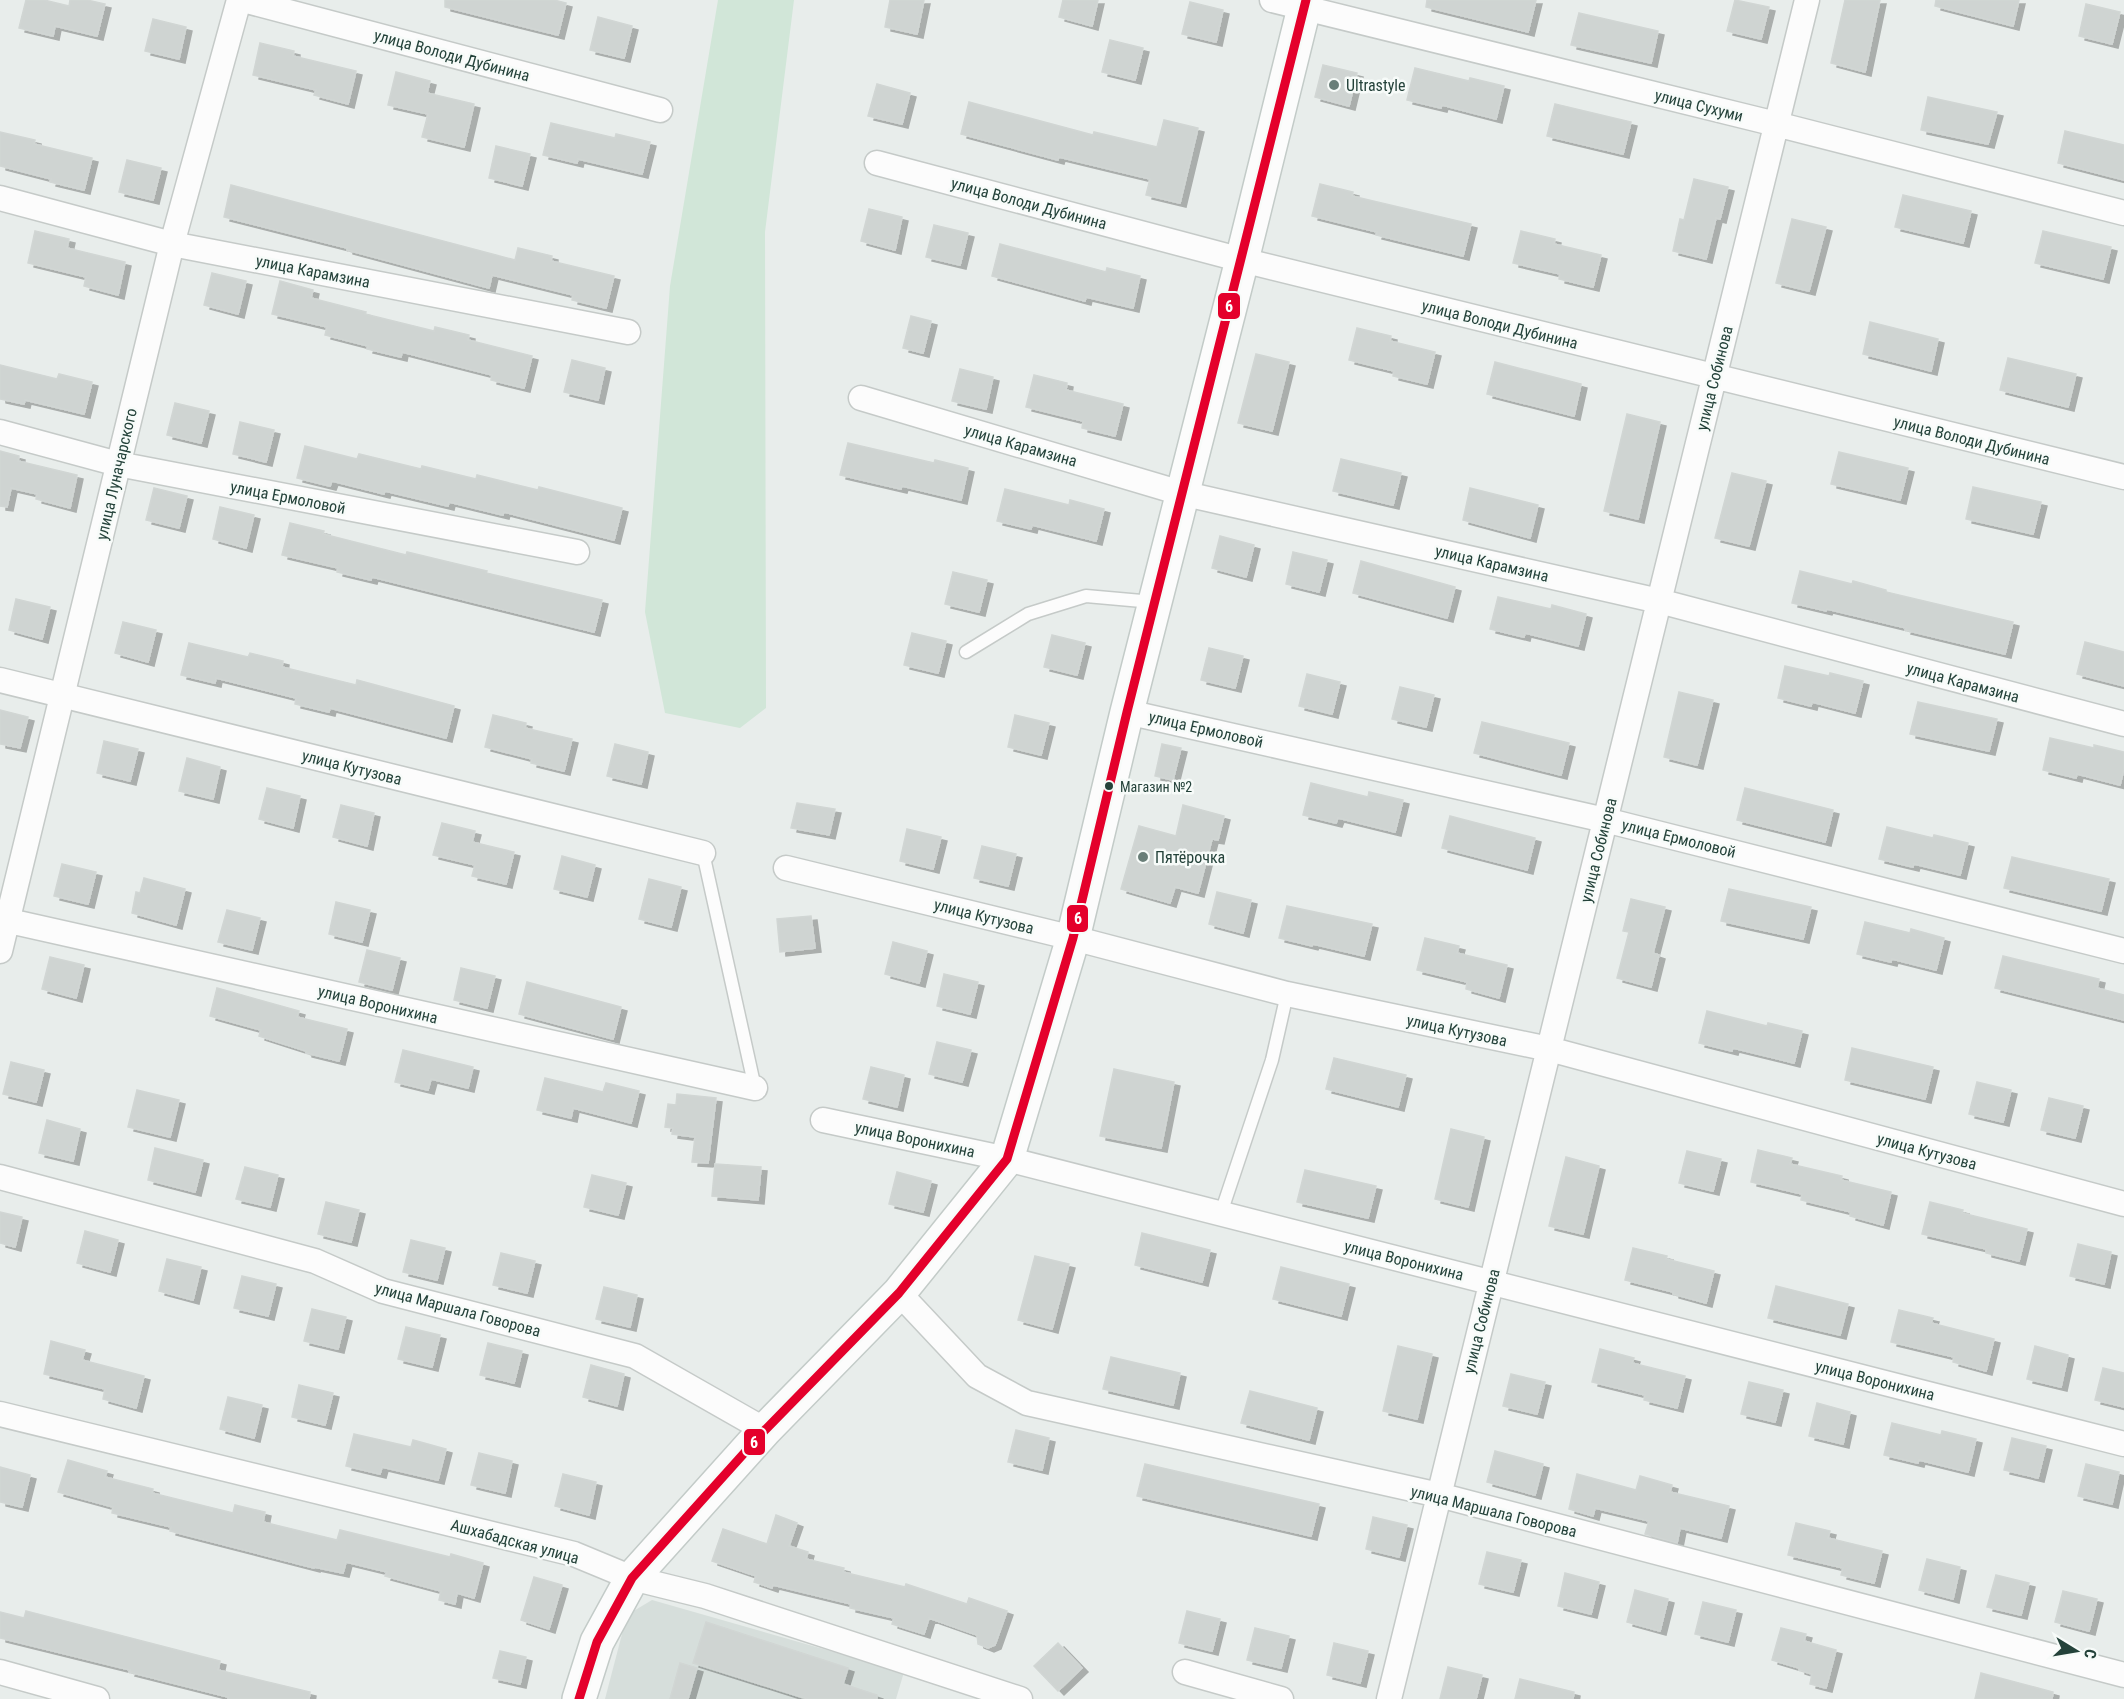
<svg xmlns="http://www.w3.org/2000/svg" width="2124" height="1699" font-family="'Roboto Condensed',sans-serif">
<defs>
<filter id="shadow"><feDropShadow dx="6" dy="4" stdDeviation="0" flood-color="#0004"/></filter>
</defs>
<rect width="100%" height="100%" fill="#e8edeb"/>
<path fill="#d6dedb" d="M652,1600L904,1672L896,1699H605L627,1615Z"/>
<path fill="#d1e6d8" d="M718,0H794L765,232L766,708L740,728L665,713L645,612L670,286Z"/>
<path fill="#cfd4d2" stroke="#d1d6d4" stroke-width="1.5" filter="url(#shadow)" d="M26,0H44L69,6L70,0H87L105,4L97,36L55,26L53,36L19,28Z
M445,0H554L566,3L558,35L445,7Z
M890,0H924L917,34L885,27Z
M1063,0H1098L1092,26L1059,17Z
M1427,0H1536L1528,32L1426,7Z
M1735,0L1769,7L1761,39L1727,31Z
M1845,0H1880L1865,72L1831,63Z
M1936,0H2019L2013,26L1935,6Z
M1190,2L1223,10L1216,42L1182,34Z
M2086,4L2120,12L2112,44L2079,36Z
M1579,13L1658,31L1651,63L1571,45Z
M598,17L632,26L624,58L590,50Z
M153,19L186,27L179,59L145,51Z
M1110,40L1143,48L1135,80L1102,72Z
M260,43L294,51L293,56L356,71L348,104L314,95L316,90L253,75Z
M1323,65L1357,73L1349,106L1315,97Z
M1415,68L1469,81L1470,78L1504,86L1496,119L1442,105L1441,108L1407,100Z
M396,72L430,81L427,93L474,104L464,147L422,137L428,114L388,105Z
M877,84L910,93L902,124L868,116Z
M1928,97L1997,112L1988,144L1921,130Z
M969,102L1093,135L1094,132L1157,147L1164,120L1198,128L1180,203L1146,195L1150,179L1059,157L1058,160L961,134Z
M1555,104L1631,122L1623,154L1547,136Z
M551,123L615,138L616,134L650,142L642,174L578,159L577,163L543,155Z
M2065,131L2124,145V180L2058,163Z
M0,132L35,140L34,144L92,158L84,190L50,182L51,179L0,166Z
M496,146L530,154L522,186L489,178Z
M127,160L161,168L153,200L119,192Z
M1694,179L1728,187L1720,219L1716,218L1706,259L1673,251L1680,219L1684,220Z
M1320,184L1353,192L1352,196L1471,224L1463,256L1376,235L1377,232L1312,216Z
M231,185L515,260L518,248L552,256L551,261L614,276L606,308L572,300L573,295L492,275L489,288L347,250V248L224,217Z
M1903,195L1971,211L1963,243L1895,227Z
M869,209L902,217L895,250L861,241Z
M1792,219L1826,227L1809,291L1776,283Z
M934,225L968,233L960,265L926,257Z
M35,231L69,239L67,248L125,262L118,295L84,286L86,277L28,263Z
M1521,231L1555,239L1554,244L1601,255L1593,287L1559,279L1560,274L1513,263Z
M2043,231L2111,247L2103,279L2035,263Z
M1000,244L1106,272L1107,268L1140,276L1133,308L1086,297L1085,301L992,276Z
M212,273L246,281L238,314L204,305Z
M280,281L313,290L311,298L366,312L365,314L434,331L435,327L469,335L468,340L532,356L524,388L491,380L492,375L402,352L401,357L367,349L368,346L325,335L327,327L272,314Z
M911,316L931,321L923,353L903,348Z
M1870,322L1938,339L1931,371L1863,354Z
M1357,328L1391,336L1390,341L1435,352L1427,384L1393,376L1394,371L1349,360Z
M1256,354L1289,362L1272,431L1238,423Z
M2008,358L2076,374L2068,407L2000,390Z
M572,360L605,368L598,400L564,392Z
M1495,362L1581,384L1574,416L1487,394Z
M0,365L57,379L59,374L92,382L84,414L25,400L24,404L0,399Z
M960,369L993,377L986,409L952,401Z
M1034,375L1067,383L1066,390L1123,404L1115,436L1082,428L1083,421L1026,407Z
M175,403L209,411L201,443L167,435Z
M1627,414L1660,422L1638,519L1604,511Z
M240,422L274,430L266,462L233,454Z
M848,443L934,463L935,460L968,468L961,500L902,486L901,489L840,475Z
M305,446L357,459L359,454L421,469L422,466L476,479L477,475L538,490L539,487L622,508L614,540L504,512L503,515L449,502L448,506L385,491L384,494L332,481L330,486L297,478Z
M0,451L19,456L18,461L77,475L70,508L36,499L37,494L11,488L7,507L0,506Z
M1839,452L1908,468L1900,500L1831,484Z
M1341,459L1401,473L1393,505L1333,491Z
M1732,473L1766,481L1749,546L1715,538Z
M1973,487L2041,502L2033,534L1966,519Z
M154,488L187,496L179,528L146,520Z
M1470,488L1538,505L1530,538L1463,520Z
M1005,489L1069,505L1070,500L1104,509L1096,541L1032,525L1031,529L997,521Z
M220,507L254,515L246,548L213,539Z
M290,523L324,531L323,534L406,555L407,552L453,563L487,571L486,573L602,600L594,632L372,577L371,580L337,572L338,568L282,555Z
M1220,536L1254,545L1246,577L1212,568Z
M1293,552L1327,560L1319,592L1286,584Z
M1361,561L1455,587L1447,618L1353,593Z
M1800,571L1852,584L1853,581L1886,590V592L2013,622L2005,654L1905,630L1906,628L1827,609L1826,611L1792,603Z
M953,572L987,580L979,612L945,604Z
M1498,597L1551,609L1552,605L1586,614L1578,646L1525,633L1524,637L1490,629Z
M16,599L50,607L42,639L9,630Z
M123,622L156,630L148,662L115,653Z
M912,633L946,641L938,673L904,665Z
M1052,635L1085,643L1077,675L1044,667Z
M2085,642L2124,652V686L2077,674Z
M189,643L248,657L250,653L283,661L282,667L356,685L357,680L454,706L446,738L330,708L329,712L295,704L296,698L216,678L215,683L181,675Z
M1209,648L1243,656L1235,688L1201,680Z
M1785,666L1829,676L1830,673L1863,681L1855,713L1812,702L1811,706L1778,698Z
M1307,674L1340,682L1332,714L1299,706Z
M1400,687L1434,695L1426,727L1392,719Z
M1679,692L1713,700L1697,765L1664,757Z
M1918,702L1997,719L1989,751L1910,734Z
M0,710L28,717L20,748L0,744Z
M493,715L526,723L525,728L572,739L564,771L531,763L532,759L485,747Z
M1015,715L1049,723L1041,755L1008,747Z
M1482,722L1569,743L1561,775L1474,753Z
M2050,738L2094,748V745L2124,752V769L2120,785L2077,774L2076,778L2043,770Z
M104,741L138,749L130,781L97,773Z
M615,744L648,752L641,784L607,776Z
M1162,744L1181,748L1173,780L1155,776Z
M187,758L220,767L213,799L179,791Z
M1311,783L1368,797L1369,792L1403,800L1395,832L1338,818L1336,823L1303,815Z
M267,788L300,796L293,828L259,819Z
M1745,788L1833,810L1825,842L1737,820Z
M797,803L835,809L829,835L791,828Z
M341,805L374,813L367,846L333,837Z
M1183,805L1224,816L1218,840L1212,839L1198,893L1175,887L1170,903L1121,889L1139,826L1176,836Z
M1450,816L1535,838L1527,870L1442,848Z
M442,823L475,831L472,842L514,852L506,884L472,876L475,865L433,855Z
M1887,827L1933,838L1934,835L1968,843L1960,875L1914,864L1913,867L1879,859Z
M907,829L941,837L933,869L900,861Z
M982,846L1016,854L1008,886L974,878Z
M562,856L595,865L587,897L554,889Z
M2012,857L2109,879L2101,911L2004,888Z
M62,864L96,872L88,904L54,896Z
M144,878L185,889L176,925L132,913L136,892L140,893Z
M649,879L681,887L671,927L639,919Z
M1729,889L1811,907L1803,939L1721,921Z
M1217,892L1251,900L1243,933L1209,924Z
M1631,899L1665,907L1653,953L1659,955L1651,987L1617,978L1629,932L1623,931Z
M336,902L370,910L362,942L329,934Z
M1287,906L1372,924L1364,956L1313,944L1312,946L1279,938Z
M227,910L260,918L252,950L218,942Z
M811,916L815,948L780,952L777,919Z
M1865,922L1910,933L1911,929L1944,938L1936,970L1892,959L1891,962L1857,954Z
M1425,938L1459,946L1457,953L1507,965L1499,998L1466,989L1467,982L1417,970Z
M893,942L927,951L919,983L885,974Z
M367,950L400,958L392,990L359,982Z
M2003,956L2099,979L2097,988L2124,995V1020L1995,988Z
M50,957L84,965L76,998L42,989Z
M461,968L495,976L487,1008L454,1000Z
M944,974L978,982L970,1014L937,1006Z
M527,982L621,1007L613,1039L519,1014Z
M217,988L299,1011L297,1017L347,1029L339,1061L306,1053V1051L259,1036L261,1030L210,1016Z
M1707,1011L1767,1026L1768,1023L1802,1031L1794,1063L1733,1048L1732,1051L1699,1043Z
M937,1042L971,1050L962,1082L929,1074Z
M1852,1048L1933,1067L1925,1099L1845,1080Z
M403,1050L473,1067L468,1088L431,1079L428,1090L395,1082Z
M1334,1058L1406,1075L1398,1107L1326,1089Z
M11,1062L44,1070L36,1102L3,1094Z
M871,1067L904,1075L897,1107L863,1099Z
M1114,1069L1174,1082L1161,1148L1100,1136Z
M545,1078L603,1092L606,1083L639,1091L631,1123L573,1108L571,1118L537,1110Z
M1977,1082L2011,1090L2003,1122L1969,1114Z
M137,1090L179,1100L170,1137L128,1127Z
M677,1094L716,1098L708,1163L692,1162L695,1137L672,1134L673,1128L665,1127L668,1104L676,1105Z
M2049,1098L2083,1106L2075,1138L2041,1130Z
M47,1120L80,1129L73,1161L39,1153Z
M1451,1129L1484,1137L1468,1207L1435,1199Z
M155,1148L203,1160L195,1192L148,1180Z
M1758,1150L1792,1158L1790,1164L1842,1176L1841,1180L1891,1192L1883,1225L1850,1216L1851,1212L1801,1200L1802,1194L1751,1182Z
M1687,1151L1721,1159L1713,1191L1679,1183Z
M1566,1157L1599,1166L1583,1234L1549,1226Z
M715,1164L761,1167L758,1200L712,1196Z
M245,1167L278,1175L270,1207L236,1199Z
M1305,1170L1376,1186L1368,1218L1297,1202Z
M897,1172L931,1181L923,1212L889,1204Z
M592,1175L626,1183L618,1215L584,1207Z
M326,1202L359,1210L351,1242L318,1234Z
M1930,1202L1963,1210L1962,1213L2027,1229L2019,1261L1986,1253V1249L1922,1234Z
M0,1212L22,1217L15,1247L0,1243Z
M85,1231L118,1240L110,1272L77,1263Z
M1142,1233L1210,1250L1202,1282L1135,1265Z
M411,1240L445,1248L437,1280L403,1272Z
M2078,1244L2111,1252L2104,1284L2070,1276Z
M1633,1248L1667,1256L1666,1259L1714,1271L1706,1303L1673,1294V1292L1625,1280Z
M501,1253L535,1261L527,1293L493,1285Z
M1035,1256L1069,1264L1052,1329L1018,1320Z
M167,1259L201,1267L193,1300L159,1291Z
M1281,1267L1349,1284L1341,1316L1273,1299Z
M242,1276L276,1284L268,1316L234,1308Z
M1776,1286L1848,1304L1840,1335L1768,1318Z
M604,1287L637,1295L630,1327L596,1319Z
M312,1309L346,1317L338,1349L304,1341Z
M1899,1310L1933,1318L1931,1323L1994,1339L1986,1371L1953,1362L1954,1357L1891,1342Z
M406,1327L440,1335L432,1367L398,1359Z
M51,1341L85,1350L82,1360L144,1376L136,1408L103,1399L105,1389L44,1374Z
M488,1343L522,1351L514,1383L480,1375Z
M1398,1346L1432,1354L1417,1419L1383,1411Z
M2035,1346L2068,1355L2061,1387L2027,1379Z
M1600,1349L1634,1358L1632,1363L1685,1376L1677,1408L1644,1400L1645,1395L1592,1382Z
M1111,1357L1180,1373L1173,1405L1103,1389Z
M591,1365L624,1374L617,1406L583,1397Z
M2103,1368L2124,1373V1407L2095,1400Z
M1511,1374L1545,1382L1537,1414L1503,1406Z
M1749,1382L1783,1390L1775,1422L1741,1414Z
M299,1385L333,1393L325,1425L292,1417Z
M1250,1391L1317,1408L1309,1440L1241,1423Z
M228,1397L262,1405L254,1438L220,1429Z
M1817,1403L1850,1412L1843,1444L1809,1436Z
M1892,1423L1941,1435L1942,1431L1976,1439L1968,1472L1919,1460L1918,1463L1884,1455Z
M1016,1430L1049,1438L1042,1470L1008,1462Z
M354,1434L411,1447L413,1440L446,1449L438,1480L382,1467L380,1474L346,1466Z
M2012,1438L2046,1446L2038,1478L2004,1470Z
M1495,1451L1543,1464L1535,1495L1487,1482Z
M479,1453L512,1461L505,1493L471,1485Z
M68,1460L107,1471L105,1477L153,1489L152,1493L233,1513L235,1505L265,1512L263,1522L337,1540L340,1530L450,1557L451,1554L483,1563L474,1598L457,1593L455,1604L439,1600L441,1591L385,1576L387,1572L346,1562L343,1573L314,1567V1568L170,1531L171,1527L112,1513L113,1507L58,1492Z
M1145,1464L1319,1504L1311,1536L1137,1496Z
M2086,1464L2119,1472L2112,1504L2078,1496Z
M0,1467L30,1475L22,1507L0,1502Z
M563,1474L596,1482L589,1515L555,1506Z
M1577,1474L1636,1490L1640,1476L1672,1485L1670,1492L1729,1506L1721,1538L1680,1528L1677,1543L1645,1534L1649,1521L1595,1508L1593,1516L1569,1509Z
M776,1515L797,1523L789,1546L808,1552L806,1559L844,1568L843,1572L905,1587L906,1584L967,1604L969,1598L1007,1611L995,1645L988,1648L978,1644L977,1635L929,1618L924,1634L892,1624L894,1618L850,1608L851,1604L773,1585L772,1588L754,1582L756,1576L712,1561L723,1529L767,1544Z
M1373,1517L1407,1525L1399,1557L1366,1549Z
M1796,1523L1830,1531L1828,1538L1882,1551L1874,1583L1841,1575L1843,1568L1788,1555Z
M1487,1552L1521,1560L1513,1592L1479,1584Z
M1927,1559L1960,1567L1953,1599L1919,1590Z
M1565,1573L1599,1582L1591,1614L1558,1606Z
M1996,1575L2029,1583L2021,1615L1987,1607Z
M534,1577L562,1585L549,1629L521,1620Z
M1635,1590L1668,1599L1660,1631L1627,1622Z
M2063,1591L2097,1599L2089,1631L2055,1622Z
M1703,1602L1736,1610L1728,1642L1695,1634Z
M26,1611L220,1661L218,1670L310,1692L309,1699H228V1697L129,1672L130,1670L0,1638V1612L24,1618Z
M1187,1611L1220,1619L1212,1651L1179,1643Z
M706,1622L848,1668L843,1684L877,1695V1699H807L693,1663Z
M1255,1628L1289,1636L1281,1668L1247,1660Z
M1781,1628L1806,1634L1804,1641L1836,1650L1826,1688L1810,1684L1812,1674L1799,1670V1668L1772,1660Z
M1058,1643L1082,1668L1058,1691L1034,1666Z
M1334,1643L1368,1651L1360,1683L1327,1675Z
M500,1651L526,1657L520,1684L493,1678Z
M680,1663L697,1668L688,1699H670Z
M1448,1667L1482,1675L1476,1699H1440Z
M1981,1673L2053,1692L2052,1699H1975Z
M1520,1679L1574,1692L1573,1699H1515Z"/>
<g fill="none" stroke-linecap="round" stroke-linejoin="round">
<g stroke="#c5cac8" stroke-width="15">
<path id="lane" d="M966,652L1028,614L1086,596L1153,602
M703,853L755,1088
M1221,1213L1272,1060L1287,994"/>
</g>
<g stroke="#c5cac8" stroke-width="27">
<path id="street" d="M243,0L660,110
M1272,0L1776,124L2124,213
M877,163L1242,260L2124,477
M0,198L172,244L628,332
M861,398L1181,493L1659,601L2124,724
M0,432L118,464L577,552
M0,680L703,853
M1127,712L1605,820L2124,951
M786,868L1073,938L1287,994L1549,1049L2124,1204
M0,919L755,1088
M0,951L172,244L239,0
M823,1120L1007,1159L2124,1444
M0,1177L315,1261L383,1291L635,1356L765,1430
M899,1293L977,1376L1027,1403L1439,1495L2124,1675
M0,1414L574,1554L632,1578L705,1596L1020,1699
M0,1672L97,1699
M1185,1672L1281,1699
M1389,1699L1807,0"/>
</g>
<g stroke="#c3cbc8" stroke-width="36">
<path id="secondary" d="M579,1699L597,1642L632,1578L765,1430L899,1293L1007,1159L1073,938L1127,712L1242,260L1306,0"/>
</g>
<use href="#lane" stroke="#fcfcfc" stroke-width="12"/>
<use href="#street" stroke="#fcfcfc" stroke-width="24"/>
<use href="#secondary" stroke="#fcfcfc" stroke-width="33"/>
<g stroke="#f7fbf9" stroke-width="14">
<path id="bus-1" d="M579,1699L597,1642L632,1578L765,1430L899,1293L1007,1159L1073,938L1127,712L1306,0"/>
</g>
<use href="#bus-1" stroke="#e4002b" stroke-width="9"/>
</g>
<g fill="#697e78" stroke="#f7fbf9" stroke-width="2">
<circle cx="1334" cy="85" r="6"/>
<circle cx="1143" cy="857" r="6"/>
</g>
<circle fill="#24423a" stroke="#f7fbf9" stroke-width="2" cx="1109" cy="786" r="5"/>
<g text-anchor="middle" stroke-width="5" stroke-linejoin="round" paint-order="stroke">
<g font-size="14" fill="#24423a" stroke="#f7fbf9" text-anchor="start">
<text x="1120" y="792">Магазин №2</text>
</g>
<g font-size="16" fill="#24423a" stroke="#f7fbf9">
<text transform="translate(452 55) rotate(15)" y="6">улица Володи Дубинина</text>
<text transform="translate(1699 105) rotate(14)" y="6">улица Сухуми</text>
<text transform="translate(1029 203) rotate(15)" y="6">улица Володи Дубинина</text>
<text transform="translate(313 271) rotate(11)" y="6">улица Карамзина</text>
<text transform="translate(1500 324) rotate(14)" y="6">улица Володи Дубинина</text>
<text transform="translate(1714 378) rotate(-76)" y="6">улица Собинова</text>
<text transform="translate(1972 440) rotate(14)" y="6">улица Володи Дубинина</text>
<text transform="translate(1021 445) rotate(16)" y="6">улица Карамзина</text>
<text transform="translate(116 474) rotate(-77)" y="6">улица Луначарского</text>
<text transform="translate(288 497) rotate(11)" y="6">улица Ермоловой</text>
<text transform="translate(1492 563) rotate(13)" y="6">улица Карамзина</text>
<text transform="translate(1963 682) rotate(15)" y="6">улица Карамзина</text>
<text transform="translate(1206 729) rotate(13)" y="6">улица Ермоловой</text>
<text transform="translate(352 767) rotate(14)" y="6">улица Кутузова</text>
<text transform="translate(1679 838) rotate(14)" y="6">улица Ермоловой</text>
<text transform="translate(1598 850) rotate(-76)" y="6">улица Собинова</text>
<text transform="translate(984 916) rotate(14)" y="6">улица Кутузова</text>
<text transform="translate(378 1004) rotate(13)" y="6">улица Воронихина</text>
<text transform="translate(1457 1030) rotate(12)" y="6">улица Кутузова</text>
<text transform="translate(915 1139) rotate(12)" y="6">улица Воронихина</text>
<text transform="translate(1927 1151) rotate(15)" y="6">улица Кутузова</text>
<text transform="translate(1404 1260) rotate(14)" y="6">улица Воронихина</text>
<text transform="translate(458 1309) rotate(15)" y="6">улица Маршала Говорова</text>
<text transform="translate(1481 1321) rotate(-76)" y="6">улица Собинова</text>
<text transform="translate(1875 1380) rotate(14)" y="6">улица Воронихина</text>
<text transform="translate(1494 1511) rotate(14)" y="6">улица Маршала Говорова</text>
<text transform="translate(515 1541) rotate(15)" y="6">Ашхабадская улица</text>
</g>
<g font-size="16" fill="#24423a" stroke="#f7fbf9" text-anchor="start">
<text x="1346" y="91">Ultrastyle</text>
<text x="1155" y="863">Пятёрочка</text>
</g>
</g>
<g stroke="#f7fbf9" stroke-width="2">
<rect x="1217" y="292" width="24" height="28" rx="6" fill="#e4002b"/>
<rect x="1066" y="904" width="23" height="29" rx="6" fill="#e4002b"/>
<rect x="743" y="1428" width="23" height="28" rx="6" fill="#e4002b"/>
</g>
<g font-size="16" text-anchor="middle" font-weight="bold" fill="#fff">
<text x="1229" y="312">6</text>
<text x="1078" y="924">6</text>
<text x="754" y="1448">6</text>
</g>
<g transform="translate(2076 1651) rotate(101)" stroke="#f7fbf9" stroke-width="4.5" paint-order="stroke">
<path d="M0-4.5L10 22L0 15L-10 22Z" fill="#24423a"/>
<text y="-9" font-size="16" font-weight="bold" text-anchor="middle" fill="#24423a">С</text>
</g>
</svg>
